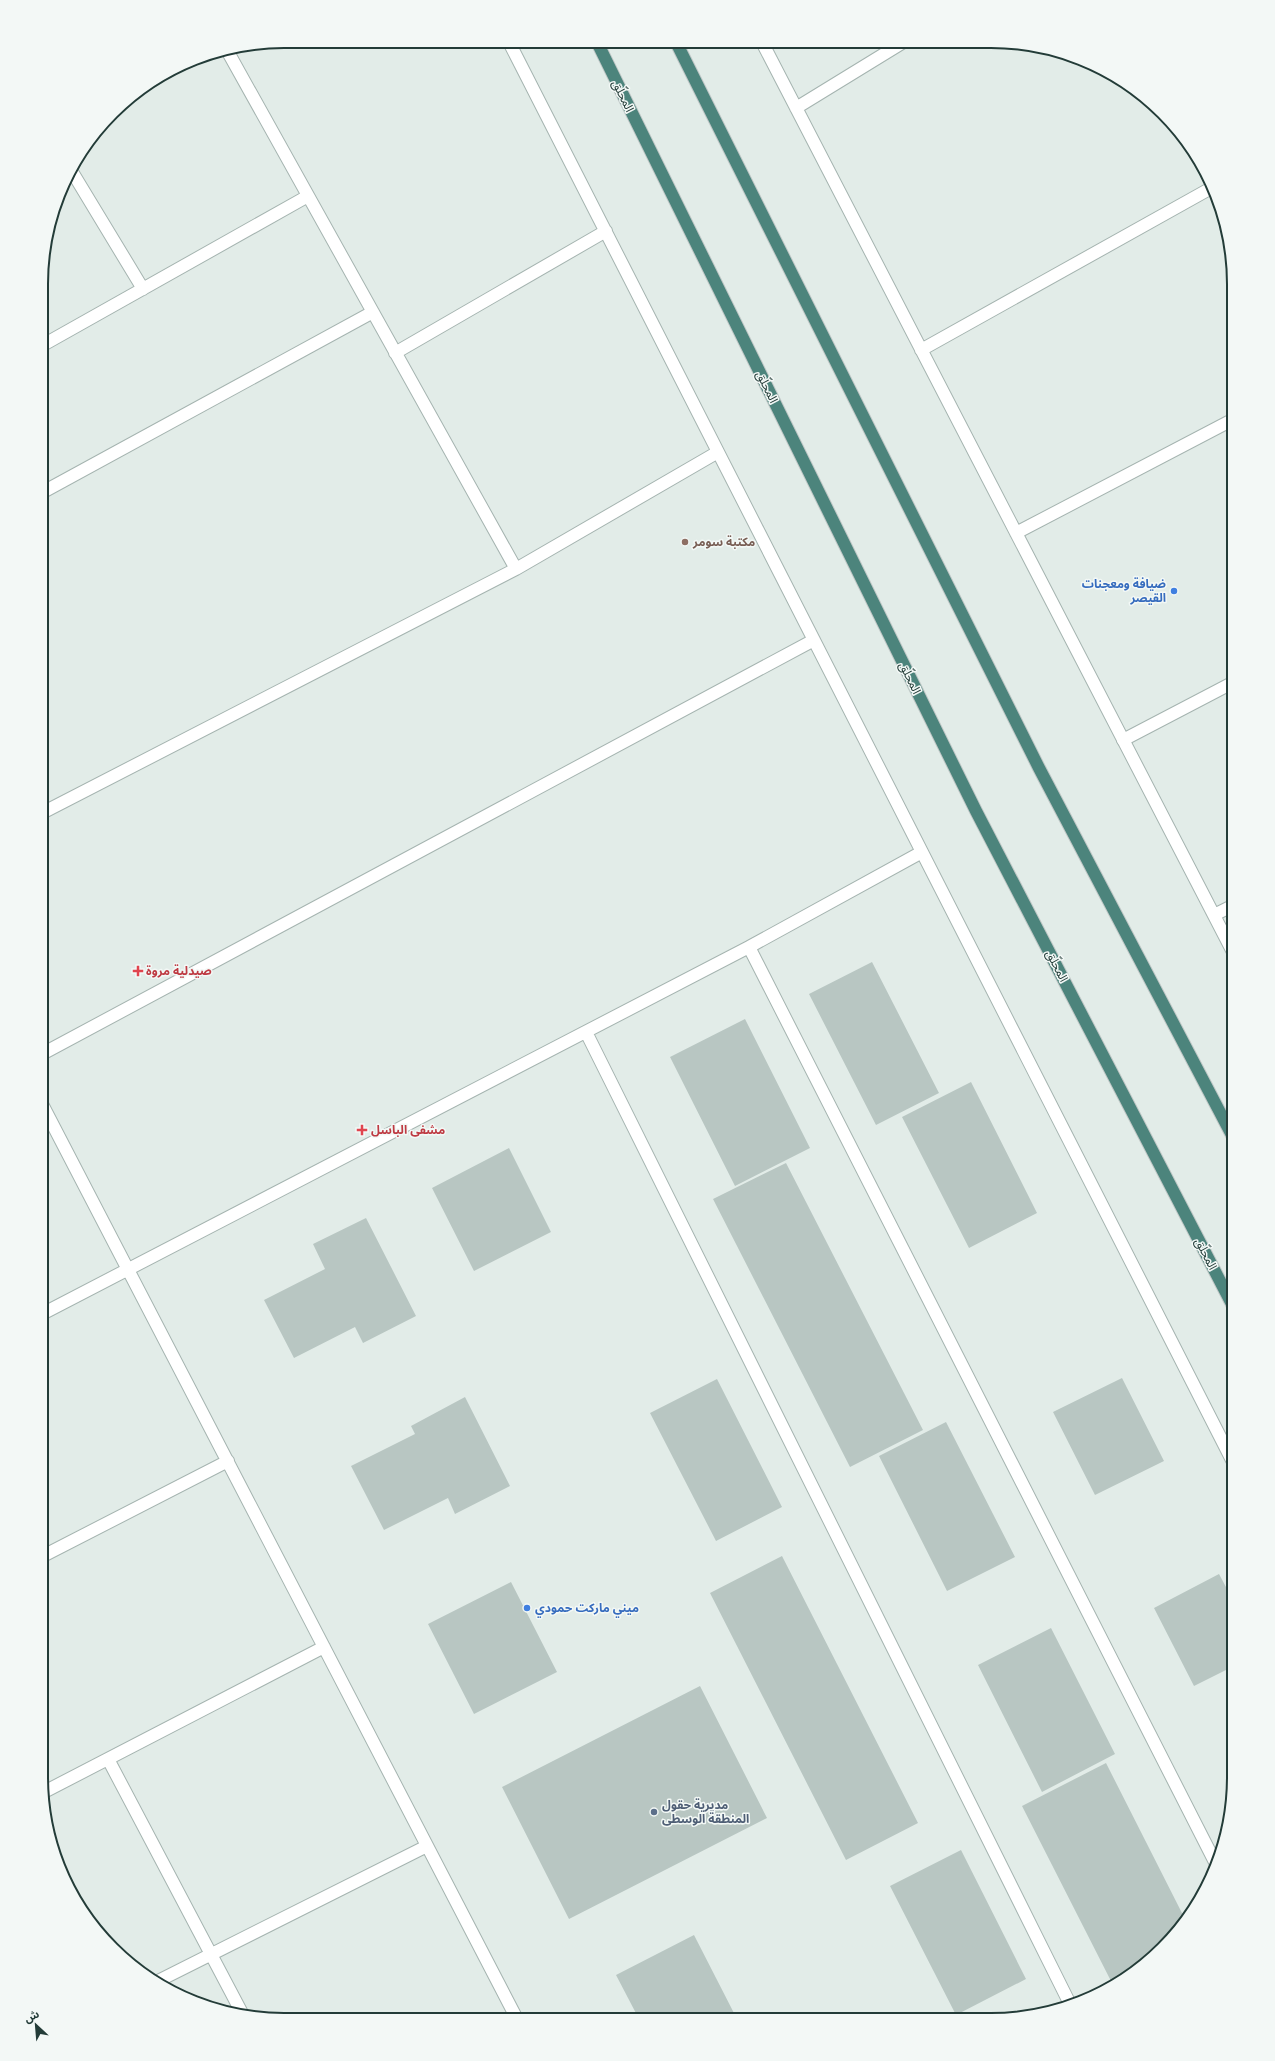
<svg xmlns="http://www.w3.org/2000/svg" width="1275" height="2061" font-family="'Golos Text','Noto Sans Arabic',sans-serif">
<rect width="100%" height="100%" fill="#e2ece8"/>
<path fill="#b8c6c2" d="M872,962L939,1093L876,1125L809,994Z
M745,1019L810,1148L735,1186L670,1057Z
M971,1082L1037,1213L969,1248L902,1117Z
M509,1148L551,1232L474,1271L432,1188Z
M786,1163L923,1430L850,1467L713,1199Z
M366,1218L416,1316L363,1343L355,1327L294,1358L264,1300L325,1269L313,1244Z
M1122,1378L1164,1461L1095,1495L1053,1412Z
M717,1379L782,1507L716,1541L650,1413Z
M465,1397L510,1486L455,1514L448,1498L384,1530L351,1466L415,1434L411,1426Z
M946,1422L1015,1557L947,1591L879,1456Z
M782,1556L918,1823L846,1860L710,1593Z
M1219,1574L1234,1602V1666L1194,1686L1154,1608Z
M511,1582L557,1672L474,1714L428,1624Z
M1051,1628L1115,1754L1042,1792L978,1665Z
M700,1686L767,1818L569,1919L502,1787Z
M1106,1763L1186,1921L1139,1970L1113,1985L1022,1806Z
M961,1850L1026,1979L956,2015L890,1886Z
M694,1935L737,2019H639L616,1975Z"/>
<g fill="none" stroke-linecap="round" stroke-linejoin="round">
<g stroke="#a5b4b0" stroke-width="14">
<path id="minor" d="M509,42L1234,1464
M762,42L1234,954
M228,52L516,569
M796,108L902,43
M71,170L143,289
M43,345L308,196
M921,350L1213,187
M395,353L606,231
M43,492L373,312
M1016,533L1234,419
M42,813L516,569L718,452
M1214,915L1234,905
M749,947L1216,1864
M586,1032L1070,2004
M42,1054L814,640
M42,1104L517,2019
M42,1314L749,947L922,852
M41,1557L228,1461
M108,1759L243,2015
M44,1792L324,1647
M156,1982L427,1846"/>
</g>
<g stroke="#a5b4b0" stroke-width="14">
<path id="tertiary" d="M1123,740L1234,682"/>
</g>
<g stroke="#c1c8c7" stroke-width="14">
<path id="trunk" d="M597,42L976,811L1234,1308
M676,42L1039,768L1234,1139"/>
</g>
<use href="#minor" stroke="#fff" stroke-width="12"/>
<use href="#tertiary" stroke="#fff" stroke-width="12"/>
<use href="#trunk" stroke="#4c847c" stroke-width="12"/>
</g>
<circle fill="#8d6e63" stroke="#f3f8f6" stroke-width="1.5" cx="685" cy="542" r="4"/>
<g fill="#3f7fe0" stroke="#f3f8f6" stroke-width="1.5">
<circle cx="1174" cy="591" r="4"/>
<circle cx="527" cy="1608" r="4"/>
</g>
<g fill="#e0444e" stroke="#f3f8f6" stroke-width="1.5">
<path d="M136 965h4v4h4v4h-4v4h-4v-4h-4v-4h4z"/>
<path d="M360 1124h4v4h4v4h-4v4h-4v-4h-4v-4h4z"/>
</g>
<circle fill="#5c6f8a" stroke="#f3f8f6" stroke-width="1.5" cx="654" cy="1812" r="4"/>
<g text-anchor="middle" stroke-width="3" stroke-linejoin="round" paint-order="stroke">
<g font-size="12" fill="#233c38" stroke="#f3f8f6">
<text transform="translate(623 96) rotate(64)" y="4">المحلّق</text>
<text transform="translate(767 387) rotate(64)" y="4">المحلّق</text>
<text transform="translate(910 678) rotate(64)" y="4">المحلّق</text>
<text transform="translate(1057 966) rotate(63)" y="4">المحلّق</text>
<text transform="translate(1206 1254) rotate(63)" y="4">المحلّق</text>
</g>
<g font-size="12" font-weight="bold" fill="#785e54" stroke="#f3f8f6" text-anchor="start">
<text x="693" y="546">مكتبة سومر</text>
</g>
<g font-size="12" font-weight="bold" fill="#366cbe" stroke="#f3f8f6" text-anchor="end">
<text x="1166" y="588">ضيافة ومعجنات<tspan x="1166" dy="14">القيصر</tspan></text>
<text x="535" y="1612" text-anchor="start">ميني ماركت حمودي</text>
</g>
<g font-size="12" font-weight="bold" fill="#be3a42" stroke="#f3f8f6" text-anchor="start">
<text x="146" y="975">صيدلية مروة</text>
<text x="371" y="1134">مشفى الباسل</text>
</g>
<g font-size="12" font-weight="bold" fill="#4e5e75" stroke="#f3f8f6" text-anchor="start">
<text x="662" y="1809">مديرية حقول<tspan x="662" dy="14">المنطقة الوسطى</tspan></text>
</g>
</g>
<path d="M0 0H1275V2061H0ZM284 48H991A236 236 0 0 1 1227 284V1777A236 236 0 0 1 991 2013H284A236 236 0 0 1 48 1777V284A236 236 0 0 1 284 48Z" fill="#f3f8f6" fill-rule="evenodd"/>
<path fill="none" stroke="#233c38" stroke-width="2" d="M284 48H991A236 236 0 0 1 1227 284V1777A236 236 0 0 1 991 2013H284A236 236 0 0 1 48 1777V284A236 236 0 0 1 284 48Z"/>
<g transform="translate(36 2025) rotate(334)" stroke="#f3f8f6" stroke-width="3" paint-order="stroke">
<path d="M0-3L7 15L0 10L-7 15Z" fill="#233c38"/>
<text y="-6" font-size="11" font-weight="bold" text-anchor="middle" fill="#233c38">ش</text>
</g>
</svg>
